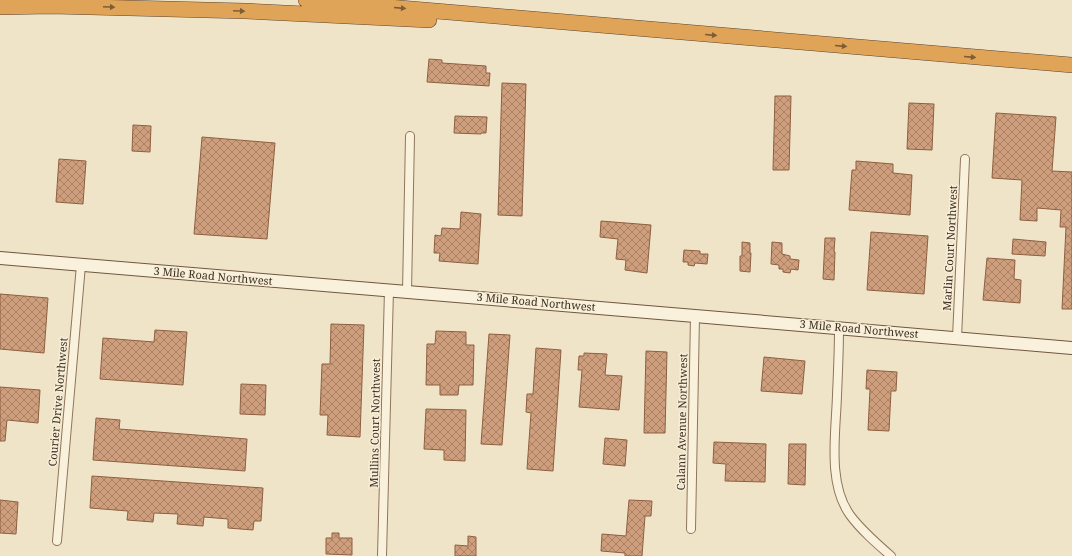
<svg xmlns="http://www.w3.org/2000/svg" width="1072" height="556" font-family="'Noto Serif',serif">
<defs>
<pattern id="building-cross-hatch" width="8" height="8" patternUnits="userSpaceOnUse"><rect width="8" height="8" fill="#cf9f7d"/><path d="M0 0l8 8M0 8l8-8" fill="none" stroke="#a98266"/></pattern>
</defs>
<rect width="100%" height="100%" fill="#f0e4c8"/>
<path fill="url(#building-cross-hatch)" stroke="#8d5f41" d="M429,59L442,60V63L486,66V73H490L489,86L427,82Z
M502,83L526,84L522,216L498,215Z
M775,96H791L789,170H773Z
M909,103L934,104L932,150L907,149Z
M996,113L1056,117L1052,171L1072,172V309H1062L1066,227H1060L1061,210L1037,208V221L1020,220L1022,180L992,178Z
M455,116L487,117L486,133H481V134L454,133Z
M133,125L151,126L150,152L132,151Z
M202,137L275,143L267,239L194,234Z
M59,159L86,161L83,204L56,202Z
M856,161L893,164V173L912,175L910,215L849,210L852,170H856Z
M461,212L481,214L478,264L439,261L440,253H434L435,235L441,236L442,228L460,229Z
M601,221L651,225L647,273L625,270L626,260L616,259L618,239L600,237Z
M871,232L928,236L924,294L867,290Z
M825,238H835L834,252H835L834,280L823,279Z
M1013,239L1046,242L1045,256L1012,254Z
M742,242L750,243V253H751L750,272L740,271V256H742Z
M772,242L782,243V254L790,256V259L799,260L798,270L791,269L790,273L783,272V269H779V265L771,264Z
M684,250L700,251V254H708L707,264L695,263L694,266L688,265V262H683Z
M987,258L1015,260L1014,279L1021,280L1020,303L983,300Z
M0,294L48,298L44,353L0,349Z
M331,324L364,325L360,437L327,435L328,415H320L322,364H330Z
M155,330L187,332L183,385L100,379L103,338L154,342Z
M436,331L466,332V345H474L473,385H459L458,395H440V385H426L427,344H435Z
M489,334L510,335L502,445L481,444Z
M536,348L561,350L553,471L527,469L531,413L526,412L527,394H533Z
M646,351L667,352L665,433H644Z
M584,353L607,354L605,375L622,376L619,410L579,407L582,370H578L579,356H584Z
M764,357L805,361L802,394L761,391Z
M867,370L897,372L896,391H891L889,431L868,430L870,389H866Z
M241,384L266,385L265,415L240,414Z
M0,387L40,390L38,423L7,420L5,441H0Z
M426,409L466,410L465,461L444,460V450L424,449Z
M96,418L120,420L119,429L247,439L245,471L93,460Z
M605,438L627,440L625,466L603,464Z
M714,442L766,444L765,482L725,481L726,464L713,463Z
M789,444H806L805,485L788,484Z
M92,476L263,488L261,521H254L253,530L228,528V519L204,517L203,526L177,524L178,514L154,513L153,522L127,520L128,511L90,508Z
M0,500L18,502L16,534L0,533Z
M629,500L652,501L651,516H645L642,556H625V553L601,551L602,534L626,536Z
M332,533H339V538H352V555L326,554V538H332Z
M468,536L476,537V556H455V545L468,546Z"/>
<g fill="none" stroke-linecap="round" stroke-linejoin="round">
<g stroke="#8d765c" stroke-width="10">
<path id="street" d="M407,292L410,136
M839,328C839,350 838,373 837,395C836,432 827,483 850,515C861,530 876,543 891,556
M957,338L965,159
M691,529L695,316
M57,541L81,265
M382,556L389,290"/>
</g>
<g stroke="#6f573f" stroke-width="14">
<path id="secondary" d="M0,258L695,316L1072,348"/>
</g>
<g stroke="#5b4430" stroke-width="16">
<path id="highway" d="M306,0L1072,65
M0,7L51,6L245,11L429,20"/>
</g>
<use href="#street" stroke="#faf1dc" stroke-width="8"/>
<use href="#secondary" stroke="#faf1dc" stroke-width="12"/>
<use href="#highway" stroke="#e0a458" stroke-width="15"/>
</g>
<defs><path id="oneway-solid" d="M-6-.8H1V-3.2L6.5 0L1 3.2V.8H-6Z"/></defs>
<g fill="#7e5d36">
<use href="#oneway-solid" transform="translate(109 7) rotate(2)"/>
<use href="#oneway-solid" transform="translate(400 8) rotate(5)"/>
<use href="#oneway-solid" transform="translate(239 11) rotate(2)"/>
<use href="#oneway-solid" transform="translate(711 35) rotate(5)"/>
<use href="#oneway-solid" transform="translate(841 46) rotate(5)"/>
<use href="#oneway-solid" transform="translate(970 57) rotate(5)"/>
</g>
<g text-anchor="middle" stroke-width="3" stroke-linejoin="round" paint-order="stroke">
<g font-size="11" fill="#3d2e20" stroke="#f7eed8">
<text transform="translate(950 248) rotate(-87)" y="4">Marlin Court Northwest</text>
<text transform="translate(213 276) rotate(5)" y="4">3 Mile Road Northwest</text>
<text transform="translate(536 302) rotate(5)" y="4">3 Mile Road Northwest</text>
<text transform="translate(859 329) rotate(5)" y="4">3 Mile Road Northwest</text>
<text transform="translate(58 402) rotate(-85)" y="4">Courier Drive Northwest</text>
<text transform="translate(682 422) rotate(-89)" y="4">Calann Avenue Northwest</text>
<text transform="translate(375 423) rotate(-89)" y="4">Mullins Court Northwest</text>
</g>
</g>
</svg>
